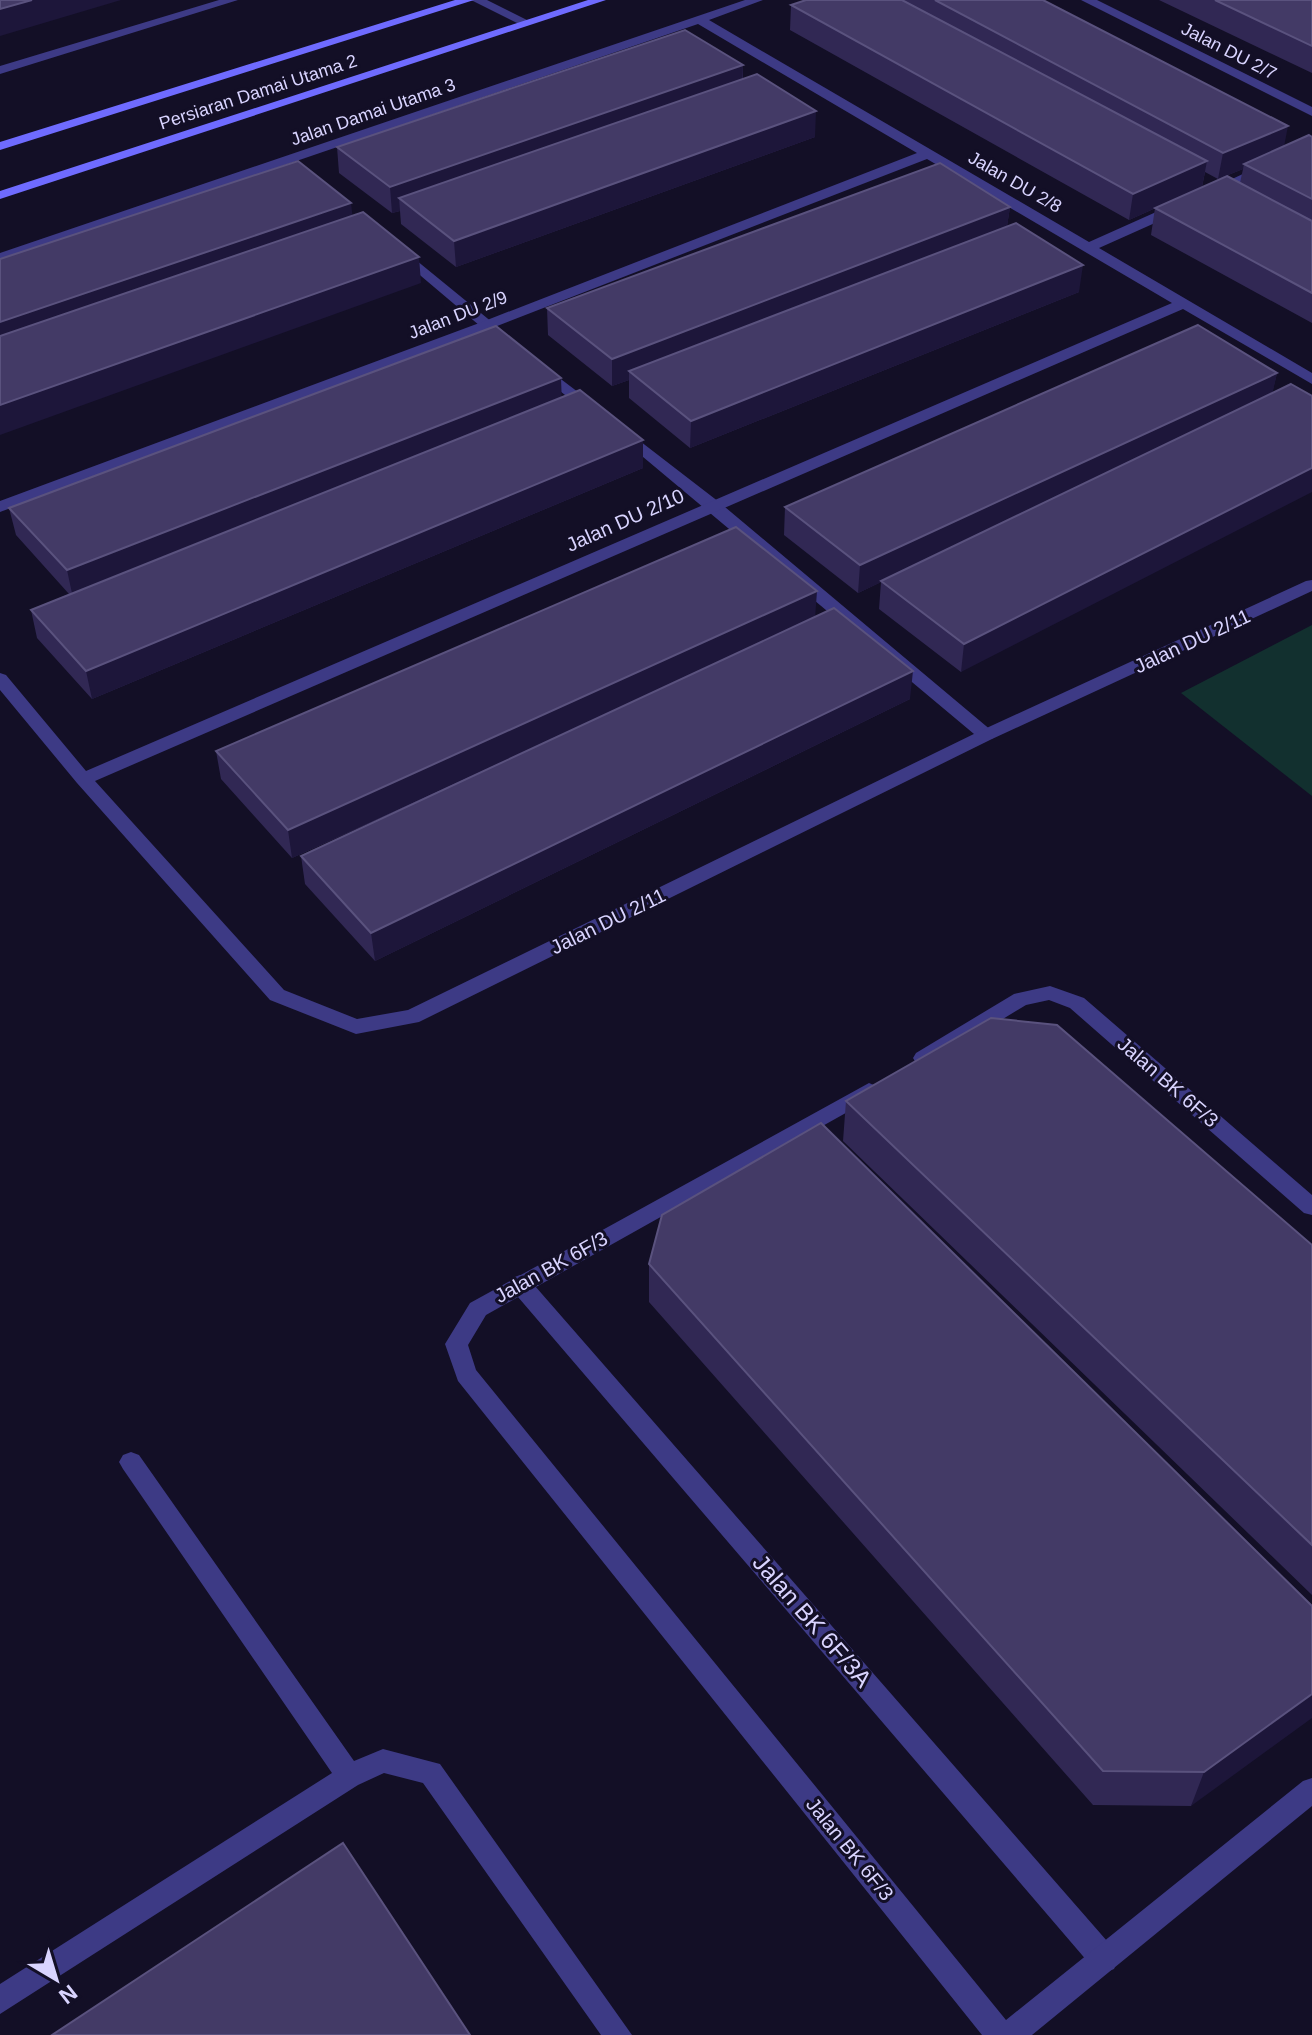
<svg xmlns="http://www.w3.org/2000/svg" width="1312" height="2035" font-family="Helvetica,sans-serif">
<rect width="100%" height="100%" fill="#130f26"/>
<path fill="#12302f" d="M1312,625V796L1181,693Z"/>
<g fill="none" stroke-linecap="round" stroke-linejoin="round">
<path fill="#3d3a85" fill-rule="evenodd" d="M400,247L509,336V342H499L395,254L393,251Z
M541,364L599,408V414H589L536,372V366Z
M623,428L719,502L992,731L995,735L992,739H980L618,436L615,433Z
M520,1275L528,1278L1114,1949L1118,1959L1114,1969L1104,1973L1094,1969L512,1290L509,1284L512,1278Z
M131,1452L139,1455L354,1761L383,1749L440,1764L632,2035H601L423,1783L384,1773L358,1785L0,2014V1984L332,1773L123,1469L119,1462L123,1455Z"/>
<path fill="#3d3a85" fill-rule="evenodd" d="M219,0H238L0,74V66Z
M471,0H487L533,23L523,26Z
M745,0H763L709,20L1089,242L1174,204H1184V210L1099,248L1312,373V384L1183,309L95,781L284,990L357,1019L408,1010L980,731L1306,581L1312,580V591L992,739L419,1022L356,1034L270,1000L77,783L0,690V673L6,675L86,771L1172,303L927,159L492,328L0,512V501L482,322L917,153L698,24L0,262V253Z
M1081,0H1097L1312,107V116Z
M1312,142V151L1216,195L1204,192Z
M1050,986L1084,998L1312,1195V1215L1304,1213L1070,1008L1049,1000L1026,1005L930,1063H916L913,1058L916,1053L1014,994Z
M869,1083L876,1086L879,1091L876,1096L486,1315L468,1345L476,1370L1006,2020L1303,1781L1312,1778V1806L1032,2035H982L458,1381L445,1344L470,1303Z"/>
<path fill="#6f6bff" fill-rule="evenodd" d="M455,0H474L0,150V142Z
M588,0H606L0,199V191Z"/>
</g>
<path fill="#312854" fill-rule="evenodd" d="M806,0H1043L1284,146L1312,137V323L1151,235L1155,208L1189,193L1129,220L790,30L791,5ZM1243,169L1240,183L1202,187L1205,172L1218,179Z
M1159,0H1312V73Z
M743,65V79L815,137L456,267L401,224L400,211L392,213L339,173L337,147Z
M1010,207L1007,226L1079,292L690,448L629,398V380L612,386L548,335L547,308Z
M1277,373L1272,393L961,672L879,609L881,582L858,593L784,535L785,507Z
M562,398L643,468L92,699L37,638L31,610L69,594L16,535L9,508Z
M815,617L910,699L375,961L305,884L301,856L487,770L292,858L221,779L216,751Z
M846,1101L1312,1245V1595L843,1141Z
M649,1264L1312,1606L1191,1806L1093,1805L649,1302Z"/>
<path fill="#1d163a" d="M32,0H121L0,36V9Z
M743,65L742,91L399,198L400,211L392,213L390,187Z
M816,111L815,137L456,267L454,241Z
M1288,126L1283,152L1244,164L1243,169L1218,179L1223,153Z
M1207,161L1202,187L1129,220L1133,194Z
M351,203L354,229L0,351V322Z
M1010,207L1006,233L629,371V380L612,386V359Z
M419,257L421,283L0,435V405Z
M1083,265L1079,292L690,448L691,421Z
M1277,373L1271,400L858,593L860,565Z
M561,378L562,405L73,598L67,570Z
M643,440V468L92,699L86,671Z
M1312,468V492L961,672L964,644Z
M817,591L815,619L292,858L288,830Z
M913,671L910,699L375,961L371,933Z
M1312,1694V1718L1191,1806L1204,1772Z"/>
<path fill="#433a66" stroke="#5a527e" stroke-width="2" d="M0,0H32L0,9Z
M806,0H902L1207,161L1133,194L791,5Z
M935,0H1043L1288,126L1223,153Z
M1215,0H1312V46Z
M685,30L743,65L390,187L337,147Z
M757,74L816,111L454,241L399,198Z
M1309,135L1312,137V199L1244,164Z
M298,161L351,203L0,322V259Z
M940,163L1010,207L612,359L547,308Z
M1227,176L1312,221V293L1155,208Z
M363,212L419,257L0,405V336Z
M1016,223L1083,265L691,421L629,371Z
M1198,325L1277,373L860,565L785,507Z
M496,326L561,378L67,570L9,508Z
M1291,384L1312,396V468L964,644L881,581Z
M580,390L643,440L86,671L31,610Z
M736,527L817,591L288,830L216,751Z
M834,608L913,671L371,933L301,856Z
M991,1018L1057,1025L1312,1245V1545L846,1101Z
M821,1123L1312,1606V1694L1204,1772L1103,1771L649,1264L662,1215Z
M343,1843L470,2035H52Z"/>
<g text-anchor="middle" stroke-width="6" stroke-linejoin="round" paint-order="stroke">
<g font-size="18" fill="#d9d4ff" stroke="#130f26">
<text transform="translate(1229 51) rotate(27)" y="6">Jalan DU 2/7</text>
<text transform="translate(258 92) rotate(-18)" y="6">Persiaran Damai Utama 2</text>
<text transform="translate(373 112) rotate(-19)" y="6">Jalan Damai Utama 3</text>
<text transform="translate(1015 182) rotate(30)" y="6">Jalan DU 2/8</text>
<text transform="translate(458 315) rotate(-21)" y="6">Jalan DU 2/9</text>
</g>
<g font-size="20" fill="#d9d4ff" stroke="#130f26">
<text transform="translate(625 520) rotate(-24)" y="7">Jalan DU 2/10</text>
<text transform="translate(1192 641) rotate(-25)" y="7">Jalan DU 2/11</text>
<text transform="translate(608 921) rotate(-26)" y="7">Jalan DU 2/11</text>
<text transform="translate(1168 1082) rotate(41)" y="7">Jalan BK 6F/3</text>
<text transform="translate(551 1267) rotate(-29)" y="7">Jalan BK 6F/3</text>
<text transform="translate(850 1849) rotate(51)" y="7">Jalan BK 6F/3</text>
</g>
<g font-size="24" fill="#d9d4ff" stroke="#130f26">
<text transform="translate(812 1621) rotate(49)" y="8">Jalan BK 6F/3A</text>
</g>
</g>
<g transform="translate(56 1979) rotate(142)" stroke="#130f26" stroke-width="6" paint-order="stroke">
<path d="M0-6L14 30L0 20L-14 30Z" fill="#d9d4ff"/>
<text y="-12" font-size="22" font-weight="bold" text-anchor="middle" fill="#d9d4ff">N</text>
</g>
</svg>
